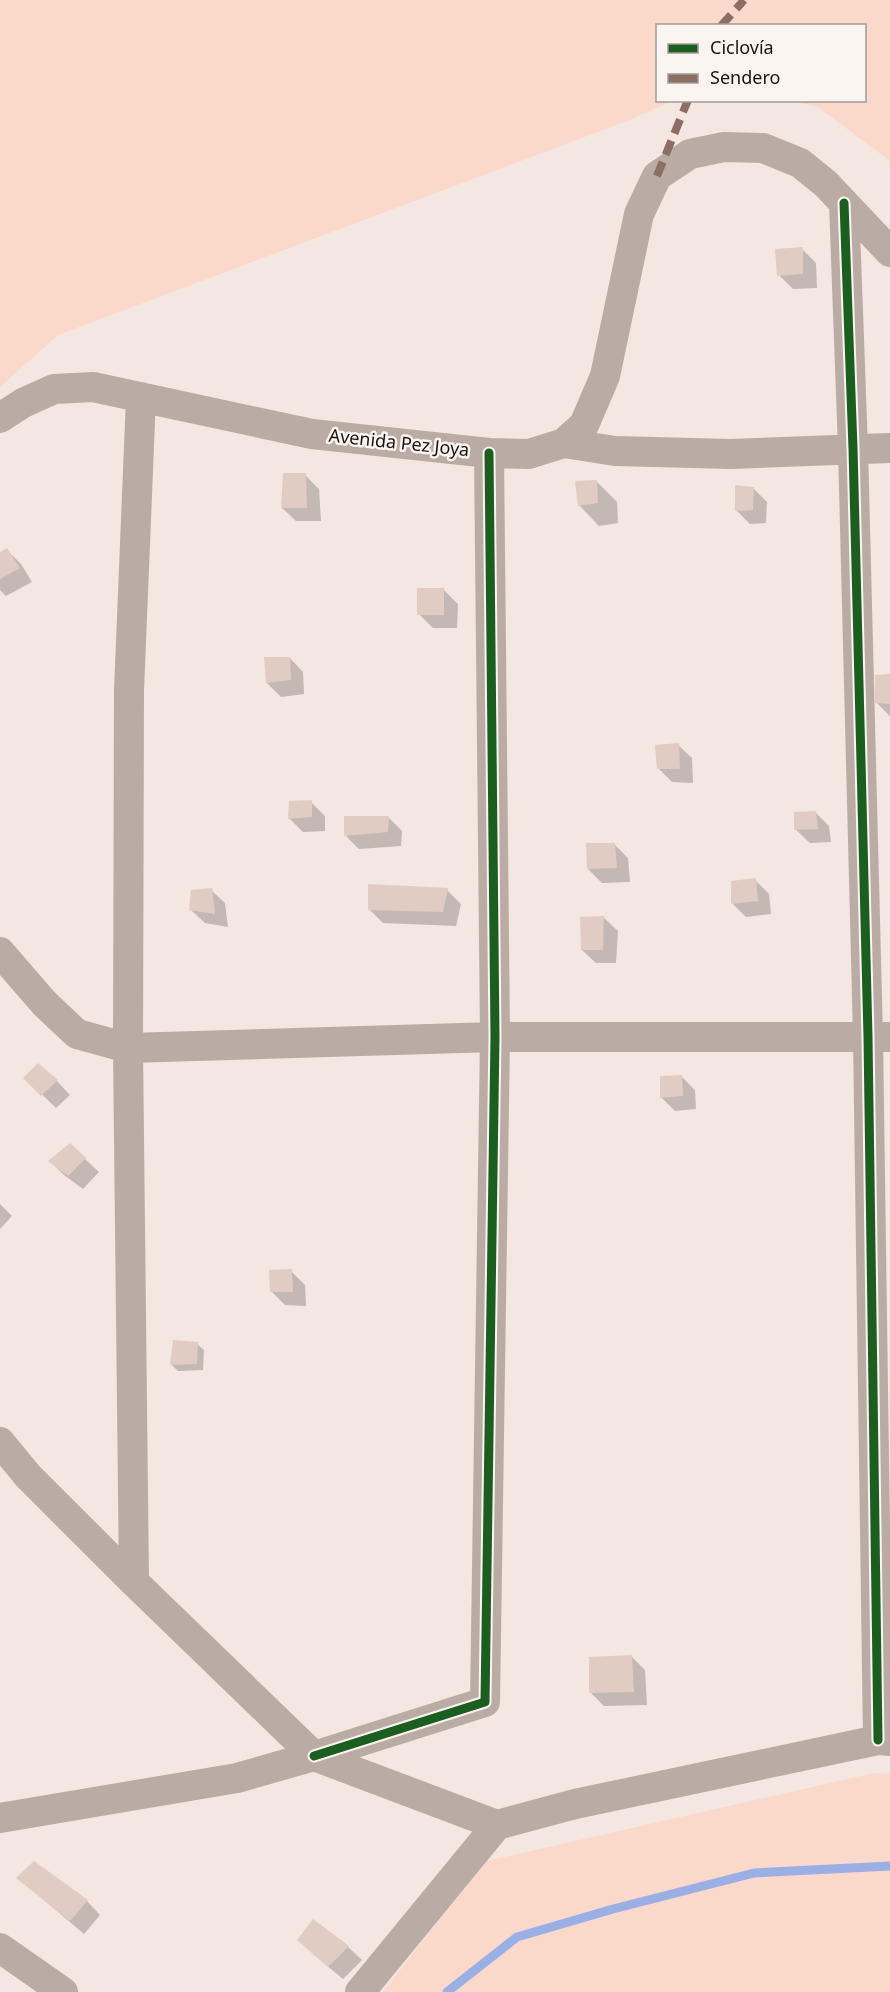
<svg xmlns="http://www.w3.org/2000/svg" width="890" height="1992" font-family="'Noto Sans',sans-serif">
<rect width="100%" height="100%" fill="#f4e6e0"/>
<path fill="#fad9ca" d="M0,0H890V161L818,107L794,101L864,100V26H658V100L672,101L632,119L58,335L0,387Z
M874,1773L890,1774V1992H383L435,1925L487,1861Z"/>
<path fill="#0003" d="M802,249L816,263L817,288L793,289L779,275Z
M305,475L319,489L321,521H296L282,508Z
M597,482L617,502L618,523L599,526L579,505Z
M753,488L767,502L766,523L750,524L736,510Z
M7,550L21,564L32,582L6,596L0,590V553Z
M444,590L458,604L457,628H433L419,614Z
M290,658L303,672L304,694L281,697L267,683Z
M890,676V716L876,702Z
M678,745L692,758L693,783L672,782L658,768Z
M311,802L325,816V831L303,832L289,818Z
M816,813L829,826L831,842L810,843L796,830Z
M388,817L402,831L401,846L359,849L346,836Z
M614,844L628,858L630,882L602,883L588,869Z
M755,880L769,894L771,914L746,917L733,904Z
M211,890L225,903L228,927L205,923L191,910Z
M447,890L461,904L456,926L383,923L369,909Z
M604,918L618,931L616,963H596L582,950Z
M681,1076L695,1090L696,1109L675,1111L661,1097Z
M25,1078L57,1081L70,1095L56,1108Z
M70,1145L99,1172L83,1189L64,1175L50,1161Z
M0,1204L12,1216L0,1229Z
M291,1271L305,1285L306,1306L285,1305L271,1291Z
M197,1344L204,1350L203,1370L178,1371L172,1365Z
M631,1656L645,1670L647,1705L604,1706L590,1692Z
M18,1878L87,1901L100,1915L84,1934Z
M348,1947L362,1960L343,1979L313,1954Z"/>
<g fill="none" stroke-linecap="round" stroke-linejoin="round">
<path stroke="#99afe6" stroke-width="9" d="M447,1992L517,1937L613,1909L754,1873L890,1866"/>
</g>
<path fill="#e1ccc3" d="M803,247V274L777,276L775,249Z
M283,473H306L307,508H281Z
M597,480L598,503L578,506L575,481Z
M735,485L754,487L753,510L735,511Z
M7,548L20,568L0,579V552Z
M417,588H444V615H417Z
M264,657H290L291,680L266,683Z
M890,674V704L875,703V675Z
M679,743L680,769H657L655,745Z
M312,800V817L288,819L289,801Z
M816,811L818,829L794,830V812Z
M344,816H389L388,832L344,836Z
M586,843H615L617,868L587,869Z
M756,878L758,901L731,904V881Z
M368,884L448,888L443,912L368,910Z
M212,888L215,914L189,910L191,890Z
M604,916L603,950H581L580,917Z
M38,1063L58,1080L41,1096L23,1078Z
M682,1075L683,1096L660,1098V1076Z
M70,1143L86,1158L68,1176L48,1161Z
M292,1269L293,1292H270L269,1270Z
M173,1340L198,1342L197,1364L170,1365Z
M632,1655L634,1692L589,1693V1657Z
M34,1861L88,1900L70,1921L16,1878Z
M313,1919L349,1946L328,1967L297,1940Z"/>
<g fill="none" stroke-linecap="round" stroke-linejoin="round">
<path stroke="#baaba5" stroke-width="30" d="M844,203L853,448L868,1037L878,1740
M0,418L23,403L54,389L93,387L312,434L489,453L529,454L564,443L584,425L605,376L639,214L657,176L690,154L724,147L763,148L800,163L826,184L890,252
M564,443L615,451L731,454L890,448
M0,952L45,1004L77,1034L128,1048L495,1037H890
M0,1442L28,1476L134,1582L314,1756L237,1778L0,1818
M134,1582L128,1048L129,691L141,397
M314,1756L485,1702L495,1037L489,453
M314,1756L497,1825L575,1804L878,1740L890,1741
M0,1948L63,1992
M360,1992L497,1825"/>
<path stroke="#8d6e63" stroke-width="8" stroke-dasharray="15 8" stroke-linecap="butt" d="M721,26L744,0
M657,176L688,100"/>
<g stroke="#fbf5f2" stroke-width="13">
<path id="cycleway" d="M844,203L853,448L868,1037L878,1740
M314,1756L485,1702L495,1037L489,453"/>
</g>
<use href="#cycleway" stroke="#1b5e20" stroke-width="9"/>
</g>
<g text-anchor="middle" stroke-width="5" stroke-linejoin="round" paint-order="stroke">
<g font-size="18" fill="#1c120d" stroke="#fbf5f2">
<text transform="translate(399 443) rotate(6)" y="6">Avenida Pez Joya</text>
</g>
</g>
<rect x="656" y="24" width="210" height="78" fill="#fbf5f2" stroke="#a29a96" stroke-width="1.5"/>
<rect x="668" y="44" width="30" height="9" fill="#1b5e20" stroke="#a29a96" stroke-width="1.5"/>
<text x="710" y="54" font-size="18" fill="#1c120d">Ciclovía</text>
<rect x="668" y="74" width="30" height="9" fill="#8d6e63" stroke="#a29a96" stroke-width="1.5"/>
<text x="710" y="84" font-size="18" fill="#1c120d">Sendero</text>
</svg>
